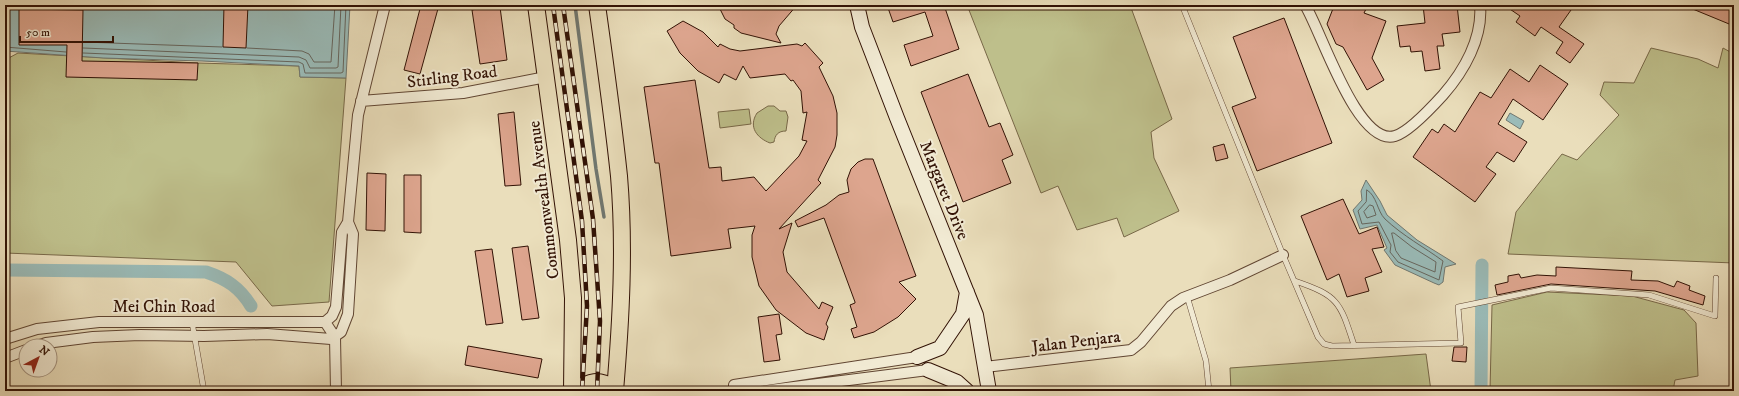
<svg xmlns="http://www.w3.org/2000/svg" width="1739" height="396" font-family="'IM FELL DW Pica',serif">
<rect width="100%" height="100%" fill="#eadebb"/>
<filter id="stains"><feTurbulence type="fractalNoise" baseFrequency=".005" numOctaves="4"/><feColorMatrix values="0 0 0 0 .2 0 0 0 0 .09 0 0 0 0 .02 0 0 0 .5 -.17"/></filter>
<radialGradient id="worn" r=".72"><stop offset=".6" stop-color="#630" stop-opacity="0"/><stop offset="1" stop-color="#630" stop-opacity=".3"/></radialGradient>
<path fill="#bebf8b" stroke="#786848" d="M967,5H1130L1172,119L1151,132L1154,158L1179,211L1124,237L1117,218L1077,230L1058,186L1041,193Z
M1651,48L1698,59L1718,68L1723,48L1734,54V263L1508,254L1516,212L1562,154L1577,160L1619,115L1600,95L1604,82L1634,83Z
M18,53L198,63L299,66L300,77L346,78L329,302L272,306L236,262L5,253V60Z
M768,106H774L780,111H786L788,117L786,131C778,131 775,135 774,142L770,143C757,138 748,127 757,113Z
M749,109L751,124L720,128L718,112Z
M1547,292L1632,296L1684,310L1696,323L1698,376L1675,380L1673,391H1490L1492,305Z
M1426,354L1431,391H1231L1230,368Z"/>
<path fill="#9abbb8" stroke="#707770" d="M5,5H350L346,78L300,77L299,66L202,61L103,58L5,51Z
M1510,113L1524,121L1520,129L1506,120Z
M1366,180L1380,201L1387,215L1417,240L1456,264L1445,267L1443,282L1439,285L1434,283L1395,265L1384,250L1387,248L1377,225L1360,229L1353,210L1362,200L1361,191Z"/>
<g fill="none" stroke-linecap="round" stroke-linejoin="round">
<path stroke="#66665e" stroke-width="1" d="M83,42L222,47
M5,47L66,52
M83,48L299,57L306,60L310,68H336L338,67L341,5
M247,48L302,51L309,54L314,62H331L335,5
M83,53L299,62L303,64L305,73H341L343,72L346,5
M1367,190C1377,196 1377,211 1385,219C1403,236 1424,247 1443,261L1439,280L1398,262L1390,252L1391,245L1379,222L1362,224L1358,211L1366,202Z
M1370,205L1373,206L1376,215L1367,218L1364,212Z
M1392,233H1394L1412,247L1436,262L1435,272L1401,258L1396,251Z"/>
<path stroke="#707770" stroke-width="3.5" d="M575,5L596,169L604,217"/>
<path stroke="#9abbb8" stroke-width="13" d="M5,270L206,272C227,279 240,288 251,306
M1481,391L1482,265"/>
</g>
<path fill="#dda58e" stroke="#321205" d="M224,5H248L246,48L223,47Z
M421,5H439L420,74L404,70Z
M477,5L500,7L507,60L480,64L472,10L477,9Z
M718,5H797L779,26L776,34L781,43L741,33L734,28V25L725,19Z
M887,5H944L959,49L911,66L904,45L933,36L925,12L893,22Z
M1345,5H1368L1364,13L1386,21L1372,58L1384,80L1367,90L1343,47L1336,44L1327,24L1334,6L1343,9Z
M1423,5H1457L1460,32L1442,34L1444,46H1437L1440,69L1425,71L1422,51L1411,52L1410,46L1400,47L1397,26L1425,23Z
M1504,5H1564L1571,10L1559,27L1584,44L1570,63L1556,53L1563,42L1541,27L1535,36L1516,22L1520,16Z
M1683,5H1734V26Z
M19,9L83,10L82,61L198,63L197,80L66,77L67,45H19Z
M1284,18L1332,143L1257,171L1232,107L1256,98L1233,37Z
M683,21L703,32L718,47L720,44L730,49L740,51L797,44L802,46L805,43L823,63L819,67L833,96L837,113V135L835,147L818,180L821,183L779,229L792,223L783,252L787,272L819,309L822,302L833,307L826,324L828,327L824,340L806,333L776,310L759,286L752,257V235L755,226L728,229L731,248L671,256L659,163H655L644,87L695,80L709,168L721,167L722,181L754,177L766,191L799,156L807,141L802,140L807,112L803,113L801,91L793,80L791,81L785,74L750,78L743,66L736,80L724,74L719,83L698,71L680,53L667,31Z
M1540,65L1568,84L1543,120L1513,99L1498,124L1527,142L1514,162L1497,152L1486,167L1496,174L1475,202L1413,157L1432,129L1438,133L1444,124L1455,132L1480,92L1491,98L1510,69L1529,82Z
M968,74L989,127L1000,123L1013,155L1002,160L1011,183L963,202L921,92Z
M514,112L521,185L505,186L498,114Z
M1224,144L1228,158L1216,161L1213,147Z
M865,159H873L916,276L899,282L916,299L898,317L874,332L854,338L851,329L857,327L850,305L855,303V302L824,218L798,227L795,221L826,205L839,195L849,192L847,180L851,169L858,162Z
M367,173L386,174L385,231L366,230Z
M404,175H421V233L404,232Z
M1343,199L1359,234L1377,227L1384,247L1372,249L1382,272L1365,278L1369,291L1347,297L1339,274L1327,280L1301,216Z
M528,246L539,318L522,320L512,248Z
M492,249L503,323L486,325L475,251Z
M1556,267L1632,271L1631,280L1658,281L1674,287L1677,281L1690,286L1689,290L1705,296L1703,305L1655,291L1551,284L1497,295L1495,285L1508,282V276L1519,274L1521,278L1537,275L1556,276Z
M779,314L782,334L776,335L780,360L764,362L758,317Z
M468,346L542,359L538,378L465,365Z
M1454,347H1467L1466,362L1452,361Z"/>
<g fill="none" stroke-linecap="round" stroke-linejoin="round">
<g stroke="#604532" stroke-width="6">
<path id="lane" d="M1182,5L1283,255L1318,337L1324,344L1332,346L1461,343L1458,307L1551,288L1649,295L1715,316L1716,278
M1295,281C1339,296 1340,302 1354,345
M1187,296L1206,361L1209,391
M192,322L204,391"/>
</g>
<g stroke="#604532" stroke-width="12">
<path id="street" d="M1305,5C1321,30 1357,147 1395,136C1409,132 1433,106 1443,95C1464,71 1483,38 1480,5
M361,101L463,93L546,77
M325,322L332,316L336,307L342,232L348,222L358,115L385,5
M325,322L335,337L336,391
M5,339L37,329L99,322H325
M37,346L46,343L93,337L140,335L204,336L267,334L331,339L341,332L348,314L353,234L348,222
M5,358L26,350
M985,367L1131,350L1141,342L1171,306L1183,298L1230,280L1283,255
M735,391L734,385L917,357
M762,391L928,370"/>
</g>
<g stroke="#321205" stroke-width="16">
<path id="secondary" d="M857,5L862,27L897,118L976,315L989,391
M917,357L940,348L963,314L967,292
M928,370L957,382L967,391"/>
</g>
<g stroke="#321205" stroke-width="18">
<path id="primary" d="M536,5L568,240L573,298L572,391
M597,5C605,62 613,119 619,176C625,247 621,320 615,391
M574,391C590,381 598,378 615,389"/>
</g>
<use href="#lane" stroke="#f1ead3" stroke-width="5"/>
<use href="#street" stroke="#f1ead3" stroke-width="10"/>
<use href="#secondary" stroke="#f1ead3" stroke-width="14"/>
<use href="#primary" stroke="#eadebb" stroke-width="16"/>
<g stroke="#321205" stroke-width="4.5">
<path id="rail" d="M553,5L582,221L587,306L582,391
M563,5L593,219L600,321L597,391"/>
</g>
<use href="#rail" stroke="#f1ead3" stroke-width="3" stroke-dasharray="9" stroke-linecap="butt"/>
</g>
<g text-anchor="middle" stroke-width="4" stroke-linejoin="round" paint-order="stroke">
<g font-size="17" fill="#321205" stroke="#f1ead3">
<text transform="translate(452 76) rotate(-7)" y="6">Stirling Road</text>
<text transform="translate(945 190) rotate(68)" y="6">Margaret Drive</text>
<text transform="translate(543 200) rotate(-97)" y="6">Commonwealth Avenue</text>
<text x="164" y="312">Mei Chin Road</text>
<text transform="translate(1076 341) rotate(-7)" y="6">Jalan Penjara</text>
</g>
</g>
<rect width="1739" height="396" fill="none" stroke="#eadebb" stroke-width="20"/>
<rect x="6" y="6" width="1727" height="384" fill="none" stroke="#321205" stroke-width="2"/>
<rect x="10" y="10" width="1719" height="376" fill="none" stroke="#321205"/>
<g transform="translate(38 358) rotate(41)"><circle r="19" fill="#f1ead3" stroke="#a59481"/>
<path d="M0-3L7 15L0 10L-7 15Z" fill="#8f2418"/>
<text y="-6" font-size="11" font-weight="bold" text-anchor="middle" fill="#321205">N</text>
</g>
<path d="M20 36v6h93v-6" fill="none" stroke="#321205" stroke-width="2"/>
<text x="26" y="36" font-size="12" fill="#321205" stroke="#f1ead3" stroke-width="3" paint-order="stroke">50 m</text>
<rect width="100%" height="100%" filter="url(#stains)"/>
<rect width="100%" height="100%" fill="url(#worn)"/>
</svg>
